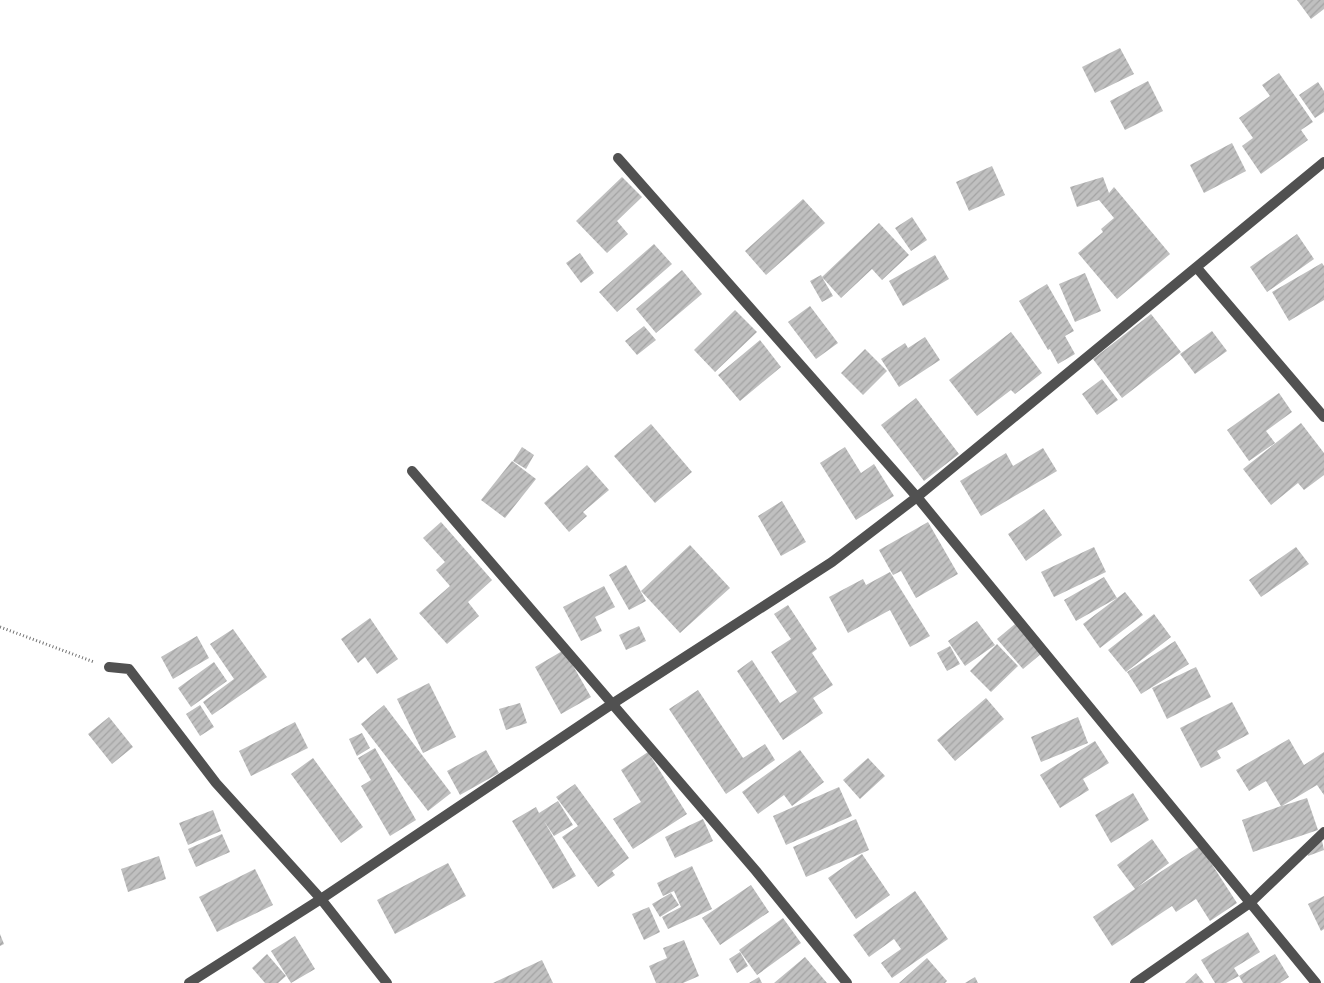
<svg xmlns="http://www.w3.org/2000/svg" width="1324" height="983" font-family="Commissioner,sans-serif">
<defs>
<pattern id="building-hatch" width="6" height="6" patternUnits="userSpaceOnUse" patternTransform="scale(1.25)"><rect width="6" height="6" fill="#c0c0c0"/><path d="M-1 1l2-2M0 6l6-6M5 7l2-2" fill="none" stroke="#a3a3a3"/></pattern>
</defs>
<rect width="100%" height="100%" fill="#fff"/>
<path fill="url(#building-hatch)" d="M1297,0H1324V9L1311,19Z
M1120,48L1134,74L1095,93L1082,67Z
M1279,73L1313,122L1301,130L1308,140L1261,174L1242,146L1253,138L1239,118L1270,96L1262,85Z
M1148,81L1163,111L1125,130L1110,101Z
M1318,82L1324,91V112L1315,118L1299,95Z
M1232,143L1246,171L1204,193L1190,165Z
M992,166L1005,195L969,211L956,182Z
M622,177L642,197L617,221L628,234L607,253L576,221Z
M1103,177L1109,193L1114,187L1170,254L1117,299L1078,253L1103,232L1101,229L1114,218L1099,200L1077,207L1070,187Z
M803,199L825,223L766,275L745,251Z
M912,217L927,240L911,251L895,228Z
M879,223L909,255L882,280L872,269L841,298L822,277L833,296L822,302L810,281L821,275L822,277Z
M1297,234L1314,259L1267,292L1250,267Z
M654,244L672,264L617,312L599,292Z
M580,253L594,273L581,283L566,263Z
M935,255L949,279L903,306L889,281Z
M1322,263L1324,266V300L1289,321L1272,292Z
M682,270L702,294L656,333L636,309Z
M1085,273L1101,311L1075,322L1059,284Z
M1047,284L1074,331L1065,336L1075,354L1058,364L1050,349L1048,350L1019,301Z
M810,306L838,343L816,359L788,322Z
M735,310L757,332L715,372L694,350Z
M1151,314L1181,352L1122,398L1093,359Z
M644,326L656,340L637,355L625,341Z
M1212,331L1227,351L1195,374L1180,354Z
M1011,332L1042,373L1015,394L1011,390L977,416L949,380Z
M925,337L940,360L899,387L881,359L905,343L908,348Z
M760,340L781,367L740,401L718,375Z
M865,349L887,371L863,395L841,373Z
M1102,379L1118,400L1097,415L1082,394Z
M1279,393L1292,412L1266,431L1275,443L1249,461L1227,430Z
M916,398L959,454L924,481L881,425Z
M1301,423L1324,453V475L1304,490L1298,483L1271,505L1243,469Z
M651,424L692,472L655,503L614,456Z
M522,447L534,455L526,469L513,461Z
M845,447L861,473L874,464L894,496L856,520L820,463Z
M1043,448L1057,471L981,516L960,481L1006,453L1013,466Z
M512,461L536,479L505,518L481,500Z
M587,465L609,490L583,512L587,516L569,532L544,503Z
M782,501L806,542L781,556L758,516Z
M1044,509L1062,535L1026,561L1008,534Z
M441,522L492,580L468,602L479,616L447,644L419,613L450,586L436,570L445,562L423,538Z
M928,522L958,574L916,598L901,571L893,575L879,550Z
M690,545L730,588L680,633L641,591Z
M1094,547L1106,572L1054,597L1041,572Z
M1296,547L1309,564L1261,597L1249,580Z
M626,565L646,601L629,610L609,575Z
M890,572L930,636L910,647L890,610L848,633L829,597L863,579L866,585Z
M1104,577L1117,598L1076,621L1064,600Z
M604,586L615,607L595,617L602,631L581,641L563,607Z
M1125,592L1143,615L1100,648L1083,624Z
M788,605L817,649L812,653L833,685L813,698L823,713L783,740L737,671L752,660L780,703L797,692L771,652L791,639L774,614Z
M1154,614L1171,637L1126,672L1108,650Z
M370,618L398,659L377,674L365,657L358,663L341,639Z
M1021,619L1047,649L1023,669L997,639Z
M977,621L995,645L965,666L948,641Z
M639,626L646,641L626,650L619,635Z
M233,629L267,677L212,715L203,702L234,679L210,644Z
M197,636L209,658L173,679L161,657Z
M1175,641L1189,664L1141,694L1127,672Z
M997,644L1018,666L991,692L970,671Z
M950,646L960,664L947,671L937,653Z
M564,650L591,697L561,714L535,667Z
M214,662L227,681L191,707L178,688Z
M1196,667L1211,697L1167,719L1152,688Z
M429,683L456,737L423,753L397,699Z
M698,690L743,758L765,744L775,760L726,794L669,709Z
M986,698L1004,719L955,761L937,740Z
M1232,702L1249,734L1217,751L1221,758L1201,768L1180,728Z
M520,703L527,723L506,730L499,709Z
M200,705L214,727L200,736L186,714Z
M384,705L451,793L428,811L361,724Z
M109,717L133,747L112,764L88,734Z
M1078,717L1088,743L1041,762L1031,737Z
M295,722L308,748L251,776L239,751Z
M362,733L370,748L357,756L349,739Z
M1289,739L1304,765L1324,752V795L1317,785L1282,806L1307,798L1318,830L1253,852L1242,820L1281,806L1266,781L1249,791L1236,770Z
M1095,741L1109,763L1083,779L1089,790L1060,808L1040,775Z
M375,748L416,820L390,836L361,786L371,780L358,758Z
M486,750L499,773L460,795L447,771Z
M800,750L824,782L792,806L784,795L758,814L742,792Z
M648,752L687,814L633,849L613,819L641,802L621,770Z
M313,758L363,827L341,843L291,774Z
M868,758L885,776L860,799L843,780Z
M575,784L629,858L612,871L615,875L598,887L562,837L578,826L556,797Z
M839,787L852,816L786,845L773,816Z
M1133,793L1149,820L1111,843L1095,815Z
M558,801L573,825L554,836L544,821L576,876L553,889L512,821L536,807L539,813Z
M213,810L221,831L188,845L179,823Z
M703,819L713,841L675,858L665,837Z
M856,819L869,850L806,877L793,847Z
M222,834L230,852L196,867L188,849Z
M1152,839L1169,863L1136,888L1200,846L1237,903L1210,921L1196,899L1176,912L1172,906L1112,946L1093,917L1135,889L1117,865Z
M1322,841L1324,850L1308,856L1305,847Z
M862,854L890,895L856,919L828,878Z
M159,856L166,879L128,892L121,869Z
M448,863L466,896L395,934L377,900Z
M692,866L712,909L668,929L662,917L681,907L674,891L663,896L657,883Z
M255,869L273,905L217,932L199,897Z
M751,885L769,912L720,945L702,918Z
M915,891L948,939L892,978L881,963L901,949L894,939L869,957L853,935Z
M671,893L679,905L660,917L652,904Z
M1324,896V929L1321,931L1308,904Z
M649,907L660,932L644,940L632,914Z
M783,918L801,943L757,975L739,950Z
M1248,932L1260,952L1234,968L1239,976L1226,983H1215L1201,960Z
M0,934L4,944L0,946Z
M295,936L315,969L291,983L271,951Z
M684,940L699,976L683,983H656L649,966L667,958L663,948Z
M740,952L748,966L737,973L729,959Z
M267,954L286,976L278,983H265L252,968Z
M1275,954L1289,977L1280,983H1243L1239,976Z
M805,957L827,983H774Z
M927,958L947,981L945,983H899Z
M542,960L553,983H493Z
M1196,973L1204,983H1185Z
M759,977L762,983H749Z
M975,977L978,983H965Z"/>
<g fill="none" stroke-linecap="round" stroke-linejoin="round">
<path stroke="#737373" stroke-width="3" stroke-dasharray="1 2.5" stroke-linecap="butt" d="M0,627L94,662"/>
<path stroke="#515151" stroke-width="10" d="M618,158L917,497L1316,983
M1197,268L1324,417
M412,471L756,871L847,983
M109,667L129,669L216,783L321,899L387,983
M189,983L321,899L612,704L832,562L917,497L1324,162
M1135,983L1250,903L1324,832"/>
</g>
</svg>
